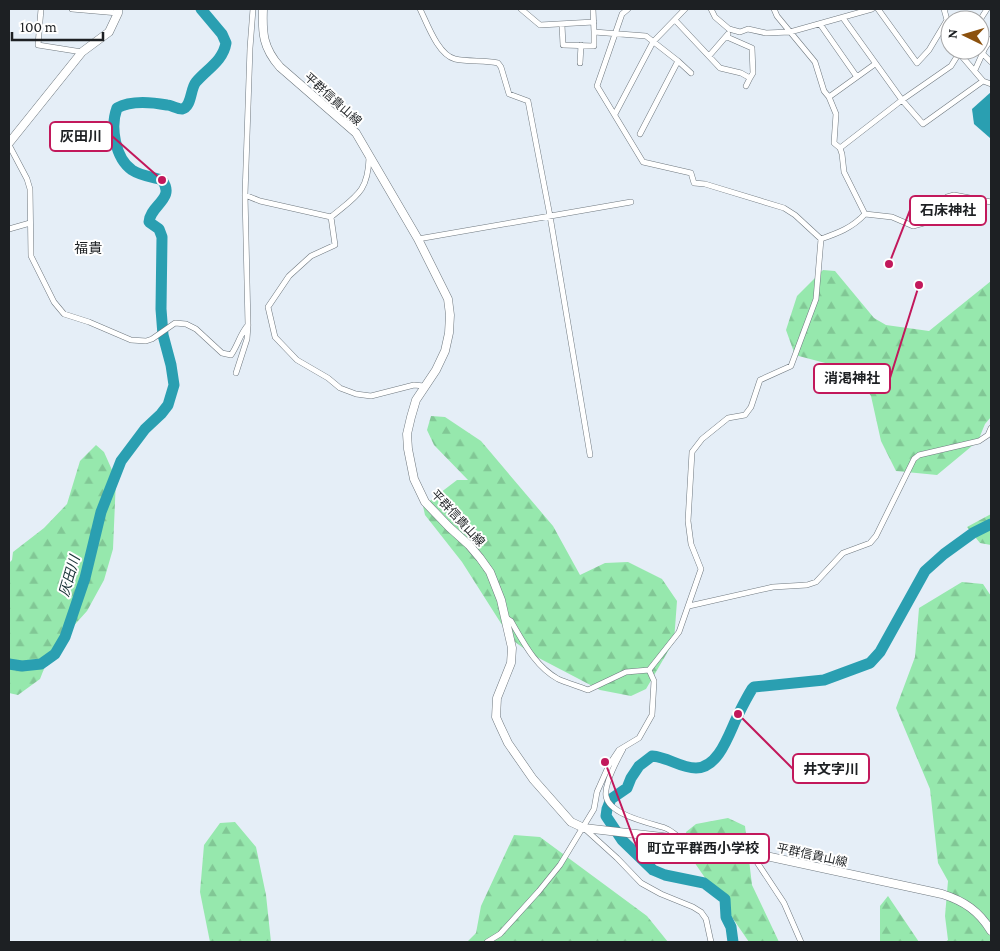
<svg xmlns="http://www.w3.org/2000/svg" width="1000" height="951" font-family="'Crimson Pro','Noto Sans JP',serif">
<defs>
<pattern id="forest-firs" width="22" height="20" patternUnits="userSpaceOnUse" patternTransform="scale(1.25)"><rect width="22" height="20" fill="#96e8ad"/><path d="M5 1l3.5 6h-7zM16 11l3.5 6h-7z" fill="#81c795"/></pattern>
</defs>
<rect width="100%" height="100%" fill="#e5eef7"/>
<path fill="url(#forest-firs)" d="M823,270L835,271L874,318L886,325L929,331L991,281V417L985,424L978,441L937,475L896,471L881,441L871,396L858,378L844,368L795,355L786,330L797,296Z
M431,416L445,417L481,441L553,526L580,575L605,563L628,562L662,579L677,601L674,641L646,689L631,696L600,690L533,655L511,639L462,562L425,515L423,506L457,480H468L434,445L427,430Z
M96,445L104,452L116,479L113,549L104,580L87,611L51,651L40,679L18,695L9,693V563L12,560L13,552L44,528L67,504L80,461Z
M991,514V545L980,543L967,527Z
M962,582L983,584L991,596V942H945L948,940L945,916L948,881L938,863L930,789L896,708L915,657L919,608Z
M728,818L745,826L752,885L779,942H749L690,856L686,832L696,824Z
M235,822L256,847L266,895L271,942H210L200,892L204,845L220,823Z
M514,835L540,837L647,916L668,942H467L476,933L481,906Z
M888,896L919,942H880V906Z"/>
<path fill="#2a9fb1" d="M991,92V138H990L974,124L972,109Z"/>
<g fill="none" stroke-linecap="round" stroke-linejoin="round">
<path stroke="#2a9fb1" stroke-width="11" d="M9,664L22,666L41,664L55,654L65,637L85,578L101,512L121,461L145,429L161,414L168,405L174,385L171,365L163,335L161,309L162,237L159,229L149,222C150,205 176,199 162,180C153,177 141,176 132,170C115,158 110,127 117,108C131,100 151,102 167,105C171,105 177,109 182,109C192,107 190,89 196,82C207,69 223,61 226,43L222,34L201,9
M733,942L731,927L726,917L725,899L704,883L665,875L653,870L622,840L606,816L607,809L611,799L627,788L631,778L639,766L652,756C668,757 680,768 696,768C720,768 730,730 739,713C743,705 747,697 752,689L754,687L824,680L870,663L880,652L925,571L944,554L973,533L991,524"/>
<g stroke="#6f787f" stroke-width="6">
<path id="street" d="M41,9L38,45L82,52
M72,9L118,13
M420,9C427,23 438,55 455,59C469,62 484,60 498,63L501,67L509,94L528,101L550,216L590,455
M521,9L540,25L594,22
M593,9L594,32L646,36L678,61L691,73
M628,9L622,14L597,86L643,162L691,173L694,183L705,184L784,208L795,215L821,239
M711,9L715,17L729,29L740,32L748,29L766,33L790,32L872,9
M774,9L777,16L815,62L824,91L829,97L836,114L834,143L840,148L842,154L844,172L865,214
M878,9L917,63L929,50L947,20L944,9
M843,18L902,100L923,124L983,81
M675,20L720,68L741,73L750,78L753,73L752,48L727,37
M980,20L987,9
M820,24L857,77
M562,25L563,45L594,46V32
M959,53L983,81L991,84
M983,54L991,62
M709,56L728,34
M580,63L581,45
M975,70L985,48L991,39
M746,86L750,78
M829,97L875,64
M615,114L653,42L685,9
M640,134L678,61
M9,145L27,179L30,189L31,256L54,302L64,314L89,322L131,340L146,341L152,339L175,323L186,324L196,329L222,353L231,355C238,345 240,334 248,325
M840,148L902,100L951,66L961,50
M245,195L260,201L331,217
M865,214L892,217L913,226L931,221L947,197L954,195L991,202
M331,217L335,245L311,256L289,276L268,307L275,337L297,360L328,378L340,388L356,394L371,396L414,385L424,386
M331,217C356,196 368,192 369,158
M9,229L30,223
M418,239L631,202
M821,239C838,233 852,228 865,214
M236,373L247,339L248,325L245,195L250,48L253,9
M689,606L773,587L807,585L816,582L843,553L870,543L876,536L914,459L919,455L979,441L988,435L991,428
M505,617L511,621C524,643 535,666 558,679C567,683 578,686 588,690L626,672L649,670
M649,670L679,632L701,569L691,544L688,521L692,452L702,439L728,418L745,415L751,407L760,380L791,366L816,299L821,239
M623,749C617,760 604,784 606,796C609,815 650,823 665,828C671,830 676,835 681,839
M585,829L617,858L641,883L661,894L693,907L701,912L706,919L711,942
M751,853L784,903L801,942
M487,942L500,934L539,891L560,865L594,809L597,792L609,765L619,750L639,738L652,715L654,681L649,670"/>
</g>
<g stroke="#6f787f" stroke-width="9">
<path id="secondary" d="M263,9C262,33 263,48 280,67L356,133L418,239L448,299L450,315L449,333L445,351L436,370L416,400L411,417L407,434L408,449L414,479L425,502L449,527L469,545L480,558L490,572L501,600L512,648L511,663L497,698L496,717L500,726L508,743L533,779L571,822L584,828L697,841L942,894C964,901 979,911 991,931
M9,143L82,52L109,32L118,13V9"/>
</g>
<use href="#street" stroke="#fff" stroke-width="5"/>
<use href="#secondary" stroke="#fff" stroke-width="8"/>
</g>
<g text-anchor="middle" stroke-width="4" stroke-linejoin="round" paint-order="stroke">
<g font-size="12" fill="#1d2023" stroke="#fff">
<text transform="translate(333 99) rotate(42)" y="4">平群信貴山線</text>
<text transform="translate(458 518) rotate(47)" y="4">平群信貴山線</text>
<text transform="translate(812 855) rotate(12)" y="4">平群信貴山線</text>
</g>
<g font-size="14" fill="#1d2023" stroke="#fff">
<text x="88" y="253">福貴</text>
</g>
<g font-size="14" font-style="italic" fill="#1c3539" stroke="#fff">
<text transform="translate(69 576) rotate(-74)" y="5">灰田川</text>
</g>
</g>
<path fill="none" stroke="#c2185b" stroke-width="2" d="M162 180L112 136M889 264L910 210M919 285L890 378M738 714L793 769M605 762L637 848"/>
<g fill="#c2185b" stroke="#fff" stroke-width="2">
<circle cx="162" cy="180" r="5"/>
<circle cx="889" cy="264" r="5"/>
<circle cx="919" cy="285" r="5"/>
<circle cx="738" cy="714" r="5"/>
<circle cx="605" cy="762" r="5"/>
</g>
<g fill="#fff" stroke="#c2185b" stroke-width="2">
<rect x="50" y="122" width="62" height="29" rx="5"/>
<rect x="910" y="196" width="76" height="29" rx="5"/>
<rect x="814" y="364" width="76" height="29" rx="5"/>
<rect x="793" y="754" width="76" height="29" rx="5"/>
<rect x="637" y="834" width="132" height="29" rx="5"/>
</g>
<g font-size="14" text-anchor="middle" font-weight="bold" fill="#1d2023">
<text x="81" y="141">灰田川</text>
<text x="948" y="215">石床神社</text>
<text x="852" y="383">消渇神社</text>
<text x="831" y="774">井文字川</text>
<text x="703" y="853">町立平群西小学校</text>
</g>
<rect width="1000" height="951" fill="none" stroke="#1d2023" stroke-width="20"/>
<g transform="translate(965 35) rotate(275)"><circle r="24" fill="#ffffff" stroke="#a5a6a7"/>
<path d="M0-4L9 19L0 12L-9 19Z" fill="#8c510e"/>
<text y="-8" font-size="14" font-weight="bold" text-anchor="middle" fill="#1d2023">N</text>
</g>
<path d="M12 32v8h91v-8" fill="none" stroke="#1d2023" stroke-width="2.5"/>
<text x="20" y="32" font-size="15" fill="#1d2023" stroke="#ffffff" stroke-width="4" paint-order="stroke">100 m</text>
</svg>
